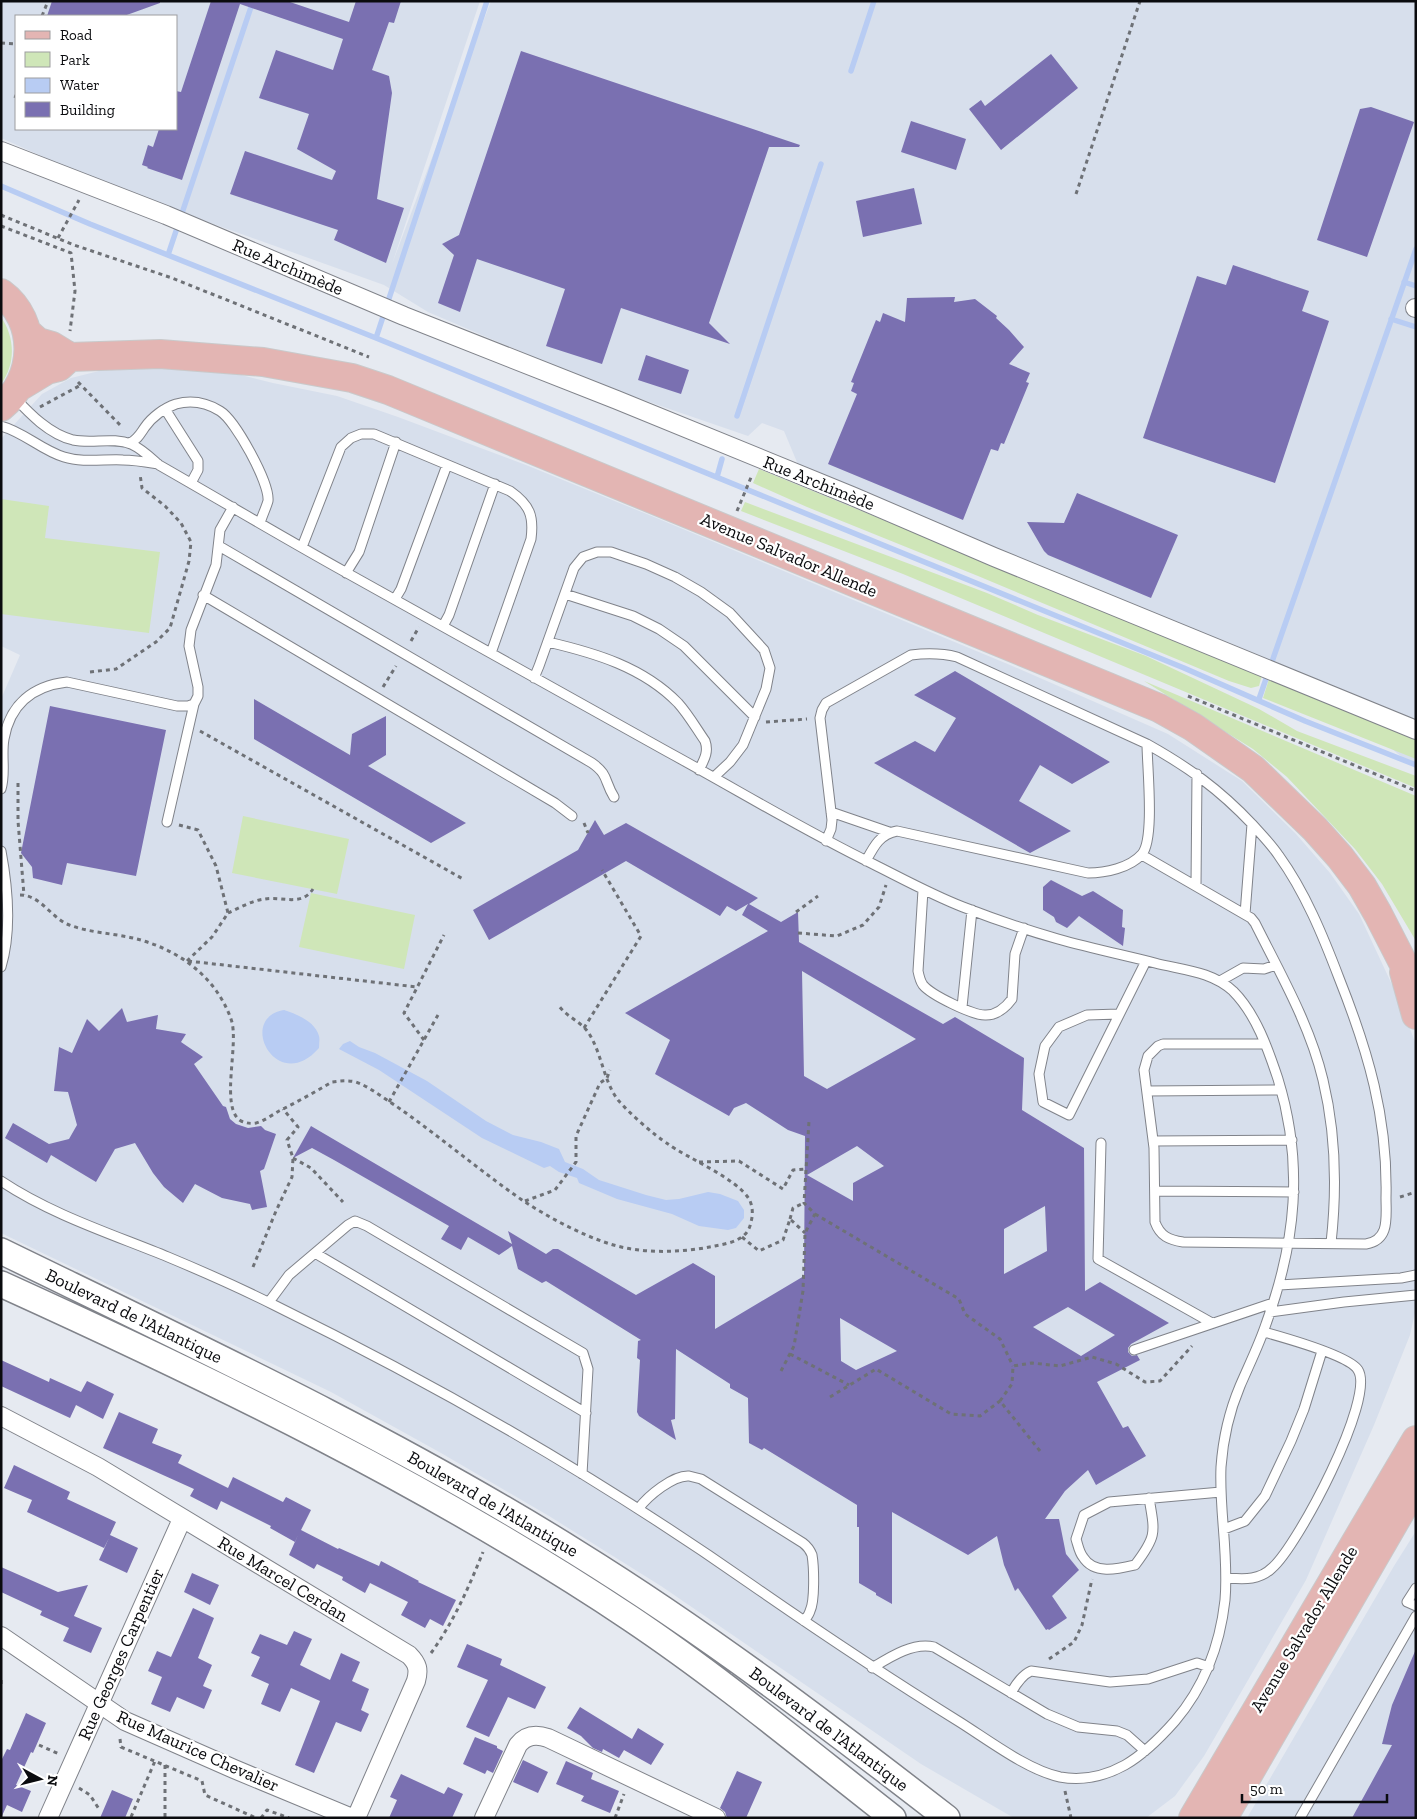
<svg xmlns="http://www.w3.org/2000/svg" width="1417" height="1819" font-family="'Zilla Slab',serif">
<rect width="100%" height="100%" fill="#e6eaf1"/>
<path fill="#d7dfec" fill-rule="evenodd" d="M1,1H480L392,264L491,1H1416V769L1303,674L1230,643L1156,615L799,467L784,431L762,423L748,436L597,384L428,312L384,285L205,221L115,185L73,170L1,138ZM16,16H176V129H16Z
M160,368L225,371L273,383L337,396L398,417L526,465L654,517L1010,665L1168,734L1242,781L1296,834L1330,873L1359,914L1401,1004L1416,1045V1308L1410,1335L1374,1425L1306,1580L1204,1756L1175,1796L1146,1818H1014L921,1764L661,1586L549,1516L441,1453L331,1392L1,1233V699L20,655L1,646V439L42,394L71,378L107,369Z
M1416,1531V1818H1247L1394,1566Z"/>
<path fill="#cfe6b8" d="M1,317C15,337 16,364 1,384Z
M759,469L1262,675L1259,686L1251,688L1229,681L978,576L807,507L753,483Z
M1,499L49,506L45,538L160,552L149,633L1,614Z
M745,502L987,593L1038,615L1146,656L1259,709L1297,731L1416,776V788L903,574L741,511Z
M1269,679L1416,738V759L1263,698Z
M1144,681L1416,796V941L1382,884L1355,849L1287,777L1253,749Z
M243,816L349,839L337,894L232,873Z
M311,893L415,915L404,969L299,947Z"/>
<path fill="#b8ccf3" d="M284,1010C296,1014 315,1021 319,1036C320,1039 319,1044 319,1048C277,1096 236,1018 284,1010Z
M350,1041L359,1047L375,1053L427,1081L486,1121L513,1135L541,1142L559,1149L565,1162L583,1169L599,1180L646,1195L666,1200L679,1199L708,1192L720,1194L738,1201L744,1210V1218L736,1228L728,1230L699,1226L672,1214L617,1199L579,1183L577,1178L559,1172L550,1166L544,1168L482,1138L379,1070L339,1049L343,1044Z"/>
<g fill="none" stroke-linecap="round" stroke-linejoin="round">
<path stroke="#b8ccf3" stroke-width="5.5" d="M851,71L874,1
M1,186L90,224L376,338L1184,668L1305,721L1416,765
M168,255L253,1
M1404,282L1416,286
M1391,319L1416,327
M376,338L487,1
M737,416L821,164
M717,477L722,459
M1259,699L1416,249"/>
</g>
<path fill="#7a70b1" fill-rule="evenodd" d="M52,1H160V3L124,16H47Z
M211,1H287L349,22L356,1H401L394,23L389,22L372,70L389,76L392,93L377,199L404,208L386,263L334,240L338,230L230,194L245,151L332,180L336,171L297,149L309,114L259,98L276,50L333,70L343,39L240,4L182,180L147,168L148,167L142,165L148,145L153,147L159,129H176V91L181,92Z
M521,51L800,145L799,147H769L709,323L730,344L621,308L602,364L546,346L565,289L477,259L460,312L438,303L454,255L442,244L459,235Z
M1051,54L1078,88L1001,150L969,109L981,100L985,106Z
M1371,107L1414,122L1367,257L1317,240L1360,109Z
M911,121L966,139L956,170L901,152Z
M914,188L922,224L863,237L856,201Z
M1233,265L1309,291L1302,311L1329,321L1275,483L1143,438L1197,276L1226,285Z
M955,297L954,302L975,299L997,316L996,318L1009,330L1024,347L1009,364L1030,373L1026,382L1029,383L1004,444L1001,443L998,451L991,449L963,520L828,464L857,394L851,391L854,383L851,382L876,320L880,322L883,313L905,322L907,298Z
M646,355L689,370L681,394L638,380Z
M1077,493L1178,535L1151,598L1048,555L1044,551L1027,522L1064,523Z
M955,671L1110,762L1072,784L1040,765L1019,801L1071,831L1030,853L874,763L915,741L935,752L956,718L914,695Z
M254,699L350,755L352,734L386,716V755L368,766L466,823L431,843L254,739Z
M50,706L166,730L136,876L67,863L62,885L33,878L32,867L21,853Z
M595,820L604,835L626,823L758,898L749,904L781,922L798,912L799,942L943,1024L955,1017L1024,1058L1022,1110L1084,1148L1085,1291L1100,1282L1169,1323L1131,1344L1128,1348V1352L1132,1356L1137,1355L1140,1360L1097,1382L1123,1428L1128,1426L1146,1456L1096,1485L1088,1470L1065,1491L1045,1519H1059L1066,1554L1079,1570L1052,1596L1067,1618L1049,1630L1048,1629L1046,1630L1018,1588L1015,1591L1004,1565L997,1536L968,1555L892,1512V1604L876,1595V1593L859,1583V1527H857V1505L764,1448L762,1450L749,1443L748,1398L730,1388V1384L676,1349L675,1419L671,1420L676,1440L639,1416L637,1412L640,1360L637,1358L638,1341L641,1340L546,1281L542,1283L518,1269L512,1246L499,1255L468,1237L461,1250L441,1239L449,1226L334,1160L312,1148L293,1158L311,1126L512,1244L508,1231L546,1254L553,1249H558L636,1295L693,1263L715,1276V1329L804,1276L805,1136L788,1130L746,1103L734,1108L729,1116L655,1074L670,1040L625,1013L768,931L742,915L748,904L736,911L727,906L720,916L626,861L489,940L473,910L578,850ZM802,971L916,1039L827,1089L804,1076ZM857,1146L884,1166L853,1183V1201L807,1175ZM1045,1206L1047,1251L1004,1274V1229ZM1068,1307L1115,1335L1081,1356L1033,1327ZM840,1318L897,1351L856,1370L841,1361Z
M1051,880L1082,896L1093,891L1123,910L1122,927L1125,928L1123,946L1079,916L1067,928L1056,922L1054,917L1043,910V887Z
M122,1008L127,1022L158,1015L156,1029L186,1034L181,1042L203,1057L194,1064L223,1106L226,1107L230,1119L236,1124L248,1128L261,1126L265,1130L276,1134L264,1169L260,1171L267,1207L252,1210L250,1204L222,1198L195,1184L183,1203L164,1187L153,1173L135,1143L115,1149L96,1182L51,1155L47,1163L5,1138L13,1123L49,1144L69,1139L77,1125L68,1092L54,1091L59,1047L72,1053L87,1019L99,1031Z
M1,1360L49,1382L50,1378L81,1392L87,1381L114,1394L103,1419L76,1405L70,1418L1,1386Z
M119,1412L158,1429L152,1443L182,1455L178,1463L228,1488L233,1477L283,1502L286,1497L311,1510L301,1530L338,1549L339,1548L379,1566L381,1561L419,1581L418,1582L456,1600L443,1626L430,1619L425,1628L401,1615L408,1602L370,1583L365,1593L342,1580L343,1577L317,1564L314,1569L289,1555L298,1535L295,1542L270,1528L271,1526L221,1501L217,1510L190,1496L194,1489L103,1448Z
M14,1465L70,1492L67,1499L116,1522L110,1535L138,1548L127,1573L99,1560L109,1538L104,1548L27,1512L32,1500L4,1488Z
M1,1567L58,1592L88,1585L69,1627L74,1616L102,1628L91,1653L63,1641L69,1628L40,1615L42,1611L1,1592Z
M192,1573L219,1585L210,1605L184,1592Z
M193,1608L214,1618L198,1658L212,1665L203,1686L212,1690L204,1709L177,1697L170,1712L151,1704L162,1677L148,1671L157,1651L171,1657Z
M294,1631L312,1639L300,1665L330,1680L341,1653L360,1662L352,1681L369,1689L361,1710L369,1714L361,1732L336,1722L314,1773L295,1765L320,1701L291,1688L280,1712L261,1704L269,1684L251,1676L260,1657L251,1653L260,1634L287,1645Z
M467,1644L502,1659L500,1665L546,1687L535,1709L508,1697L489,1737L466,1727L488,1680L457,1667Z
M1416,1649V1818H1352L1392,1745L1382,1744L1392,1705Z
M580,1707L632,1739L638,1728L664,1744L651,1765L624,1750L619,1758L603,1749L602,1752L593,1748L581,1736L567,1728Z
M26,1713L46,1723L33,1753L31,1752L16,1785L31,1791L22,1812L7,1805L1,1818V1761L7,1749L10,1750Z
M475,1737L497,1746V1748L503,1751L493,1773L487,1770L485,1774L463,1764Z
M523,1760L548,1772L538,1793L513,1782Z
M566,1761L593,1773L591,1779L619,1791L610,1813L581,1801L584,1796L556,1784Z
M737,1771L762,1782L746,1818H727L725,1812L720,1808Z
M401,1774L444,1794L448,1787L463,1794L452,1818H389L397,1800L390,1797Z
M112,1790L133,1799L125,1818H100Z"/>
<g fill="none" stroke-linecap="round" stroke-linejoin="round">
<g stroke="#80838a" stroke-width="11">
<path id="service" d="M165,409L198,461V470L191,483
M1,426C24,432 41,450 64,457C83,463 104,459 123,460C135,460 146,462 158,464
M130,443C138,439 140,434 145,427C152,417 164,408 176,404C191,400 207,403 220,411C235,420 270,483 268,501C266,508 262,516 260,523
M219,546L592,763C609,775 604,781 614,797
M302,547L341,447L351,438L361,434H374L510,491C530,505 534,516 531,539L491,653
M346,573L359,552L396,442
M565,594L633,616L659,629L684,646L755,717
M203,595L555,803L572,816
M395,599L401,589L447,465
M443,626L449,615L495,484
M548,642C595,653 643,667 678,703C688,714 696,728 705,741C709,752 704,760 699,770
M534,678L539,666L574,568L583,557L597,552H611L646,564L675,577L701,592L730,613L764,650L770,668L766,689L743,745L730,762L714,777
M1147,744C1188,767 1219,789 1252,824L1245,914
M1,789C6,773 1,756 4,739C10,704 33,686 67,682L177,706H188L194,704L198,696V687L189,646L191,630L216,565L220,530L233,507
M831,812L889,832
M167,822L194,704
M1252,824C1261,834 1271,844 1279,856C1305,892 1323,936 1339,978C1368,1051 1388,1118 1386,1198C1386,1217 1390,1240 1366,1244L1183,1242C1169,1240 1160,1236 1155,1222L1154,1148L1144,1070L1148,1056L1158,1046L1163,1044H1265
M826,841L831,829L832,820L820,718L822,710L826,703L911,655C928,653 941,653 957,657L1147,744C1147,766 1155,839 1142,854C1130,868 1105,873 1088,873L897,831C880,834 874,846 866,861
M1,851C8,888 12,930 1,967
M1142,855L1251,918L1255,923C1280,973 1310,1025 1323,1080C1336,1134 1337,1189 1331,1243
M1196,886L1197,774
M923,890L918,971C919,976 920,981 923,985C931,995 974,1016 986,1015C997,1015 1006,1007 1012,999L1015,954L1024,928
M1220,981L1243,968L1264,969L1276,965
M962,1007L972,910
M1119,1014L1087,1015L1059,1027L1045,1046L1039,1074L1043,1102L1069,1115C1095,1064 1120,1012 1146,961
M1147,1091L1281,1090
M1153,1141L1292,1140
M1101,1143L1098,1259L1212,1323
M1,1181C52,1215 112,1234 168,1257C204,1272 240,1288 274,1305C439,1386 599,1478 749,1583C818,1631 887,1677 958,1721C987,1739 1027,1770 1060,1777C1082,1781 1105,1776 1125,1765C1144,1754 1160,1738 1175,1721C1204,1687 1220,1645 1225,1600C1229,1555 1219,1511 1221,1467C1223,1439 1229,1412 1240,1386C1249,1365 1259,1345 1266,1324C1296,1242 1304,1164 1278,1079C1268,1049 1256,1014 1233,991C1211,971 1182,970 1155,963C1123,955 1090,948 1058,939C1026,930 994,919 963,907C932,895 903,879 873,864C803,830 736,789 668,752C561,692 454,633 347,573C284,538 222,501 159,465C150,457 142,449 131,444C113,437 92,444 73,440C49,434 30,414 14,397
M1156,1191L1294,1192
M315,1253L586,1413
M1279,1285L1401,1278L1416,1275
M269,1302L289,1275L348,1225L355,1221L367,1226L583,1353L588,1369L582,1474
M1270,1312L1344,1302L1416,1295
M1134,1350L1273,1303
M1149,1498C1155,1533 1157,1536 1135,1565C1118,1569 1094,1575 1083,1557C1079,1552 1078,1545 1076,1539L1084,1515L1109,1502L1221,1492
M639,1508C648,1496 673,1475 689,1476C693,1477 697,1478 701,1479L803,1543C807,1546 810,1550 812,1555C814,1567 815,1601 810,1611C809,1615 806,1618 804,1621
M1224,1529L1245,1521L1265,1496L1291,1441L1304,1409L1322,1351
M1226,1578C1243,1579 1259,1581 1272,1568C1297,1547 1376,1398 1358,1370C1350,1356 1282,1337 1264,1332
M1416,1588L1407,1602L1416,1606
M872,1668C890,1657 913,1642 934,1647L1047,1714L1078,1727L1117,1731L1127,1735L1145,1751
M1011,1693C1016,1684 1022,1675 1031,1671L1110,1682L1148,1679L1197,1663L1209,1667
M1300,1818L1416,1616"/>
</g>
<g stroke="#80838a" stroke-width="20">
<path id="minor" d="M1,151L166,215L404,316L617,400L852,496L994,557L1416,730
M1415,308H1416
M1,1416L98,1467L409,1655C418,1664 419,1670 416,1681L356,1818
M1,1636L125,1721L234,1769L352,1818
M48,1818L182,1519
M484,1818L518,1745C526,1735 536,1734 548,1738L716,1818"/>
</g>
<g stroke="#80838a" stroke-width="28">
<path id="secondary" d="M1,1251C196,1346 393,1438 577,1553C706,1633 827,1725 947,1818
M1,1284C217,1382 432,1486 630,1618C721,1679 806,1750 893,1818"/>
</g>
<g stroke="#c9c9ca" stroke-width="30">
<path id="primary" d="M1,293C39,321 36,379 1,407
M27,332L38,342L52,346L70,357L160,354L263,362L352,378L388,390L1159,708L1193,727L1253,769L1315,829L1340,857L1362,886L1378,914L1416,988
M19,387L47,370L59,367L70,357
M1404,972L1416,1015
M1193,1818L1416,1440
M1223,1818L1416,1485"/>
</g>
<path stroke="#6e7176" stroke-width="3" stroke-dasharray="4 4" stroke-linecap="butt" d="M42,16L48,1
M1,43L16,44
M15,98L16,95
M1076,194L1140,1
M1,215L74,245L172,278L369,357
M1,226L71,253L75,291L70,331
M58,238L79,200
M78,382L122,427
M40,407L81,385
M737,511L752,475
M411,641L419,627
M90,672L116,669L156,642L170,628L182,586L189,561L191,542L181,523L165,506L142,488L140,474
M383,687L396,666
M1188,696L1416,791
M766,722L807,719
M200,731L463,879
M18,783V821L24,895
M584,823L588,833
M179,825L198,830L216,866L228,913L212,937L187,961
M20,895C40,895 50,916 67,924C88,933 114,933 137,939C179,950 216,977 231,1019C240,1043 219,1108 241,1121C246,1123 250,1124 256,1123C264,1121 272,1115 279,1111C297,1102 315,1092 332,1082C340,1081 347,1080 356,1082C370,1087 383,1098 396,1106C439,1136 479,1170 522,1200C548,1217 579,1234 610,1244C642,1254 681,1253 715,1246C730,1243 748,1240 751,1222C753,1215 753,1206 749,1199C736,1178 689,1159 668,1144C654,1135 629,1113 618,1100C603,1080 602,1053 588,1032C580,1021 567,1017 559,1006
M796,912L818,896
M228,913C239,908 253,900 265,899C282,896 301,907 313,889
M798,933L837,936L863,925L879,907L886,885
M188,961L417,987
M584,1028L641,936L602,870
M424,1040L404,1013L444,935
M389,1102L438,1015
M293,1158L311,1168L343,1202
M699,1162L739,1161L783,1189L793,1170L806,1169
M1400,1197L1416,1192
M525,1201L555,1190L576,1162V1136L600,1083L607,1078L610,1070
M815,1214L959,1299L965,1314L1000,1339L1013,1366
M790,1219L793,1208L804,1203
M742,1237L759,1251L783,1240L790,1219L805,1233
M253,1267L276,1211L292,1177L293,1158L287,1140L298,1127L283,1109
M790,1354L849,1385
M781,1371L794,1346L803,1291L805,1233L815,1214L804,1203L809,1121
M830,1397L876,1369L951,1414L980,1416L1000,1401
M1040,1451L1000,1401L1012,1384L1013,1366L1032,1363L1060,1366L1092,1357L1116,1364L1145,1382L1160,1381L1192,1346
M431,1653C453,1623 469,1587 483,1552
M1049,1659L1074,1642L1082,1625L1092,1579
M1,1680V1684
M120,1739L121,1747L202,1781L205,1795L256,1818
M39,1745L59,1754
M165,1765V1818
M79,1788L90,1795L99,1809
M1065,1791L1071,1818
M131,1817L155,1761
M261,1818L267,1810L289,1818
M615,1818L624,1794"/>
<use href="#service" stroke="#fff" stroke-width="9"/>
<use href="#minor" stroke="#fff" stroke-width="18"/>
<use href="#secondary" stroke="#fff" stroke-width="25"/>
<use href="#primary" stroke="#e3b5b3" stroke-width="28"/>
</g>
<g text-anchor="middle" stroke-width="4.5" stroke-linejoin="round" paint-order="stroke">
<g font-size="18" fill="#0a0b0e" stroke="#fff">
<text transform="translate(288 267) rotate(23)" y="6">Rue Archimède</text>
<text transform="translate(819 483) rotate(22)" y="6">Rue Archimède</text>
<text transform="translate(789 555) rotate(23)" y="6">Avenue Salvador Allende</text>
<text transform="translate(134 1316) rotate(26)" y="6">Boulevard de l'Atlantique</text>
<text transform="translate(493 1504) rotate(30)" y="6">Boulevard de l'Atlantique</text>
<text transform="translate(283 1579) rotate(31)" y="6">Rue Marcel Cerdan</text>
<text transform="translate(1304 1629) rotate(-59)" y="6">Avenue Salvador Allende</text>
<text transform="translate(121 1654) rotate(-66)" y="6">Rue Georges Carpentier</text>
<text transform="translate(829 1729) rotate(37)" y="6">Boulevard de l'Atlantique</text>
<text transform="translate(198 1751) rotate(24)" y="6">Rue Maurice Chevalier</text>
</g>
</g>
<rect width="1417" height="1819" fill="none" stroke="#0a0b0e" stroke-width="5"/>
<rect x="15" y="15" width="162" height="115" fill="#ffffff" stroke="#9d9d9f"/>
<rect x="25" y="31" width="25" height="8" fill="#e3b5b3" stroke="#9d9d9f"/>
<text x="60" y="40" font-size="15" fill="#0a0b0e">Road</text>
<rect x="25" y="52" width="25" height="15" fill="#cfe6b8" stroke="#9d9d9f"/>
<text x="60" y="65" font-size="15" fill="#0a0b0e">Park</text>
<rect x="25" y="78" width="25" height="15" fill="#b8ccf3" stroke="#9d9d9f"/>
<text x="60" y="90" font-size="15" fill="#0a0b0e">Water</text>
<rect x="25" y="102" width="25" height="15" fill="#7a70b1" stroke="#9d9d9f"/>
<text x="60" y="115" font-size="15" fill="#0a0b0e">Building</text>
<g transform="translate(40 1779) rotate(97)" stroke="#ffffff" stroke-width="4" paint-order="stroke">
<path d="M0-4L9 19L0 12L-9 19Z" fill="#0a0b0e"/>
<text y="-8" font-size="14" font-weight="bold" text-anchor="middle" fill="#0a0b0e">N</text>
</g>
<path d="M1242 1794v8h145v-8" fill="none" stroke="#0a0b0e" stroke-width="2.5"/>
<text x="1250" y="1794" font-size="15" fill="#0a0b0e" stroke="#ffffff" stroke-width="4" paint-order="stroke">50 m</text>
</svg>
